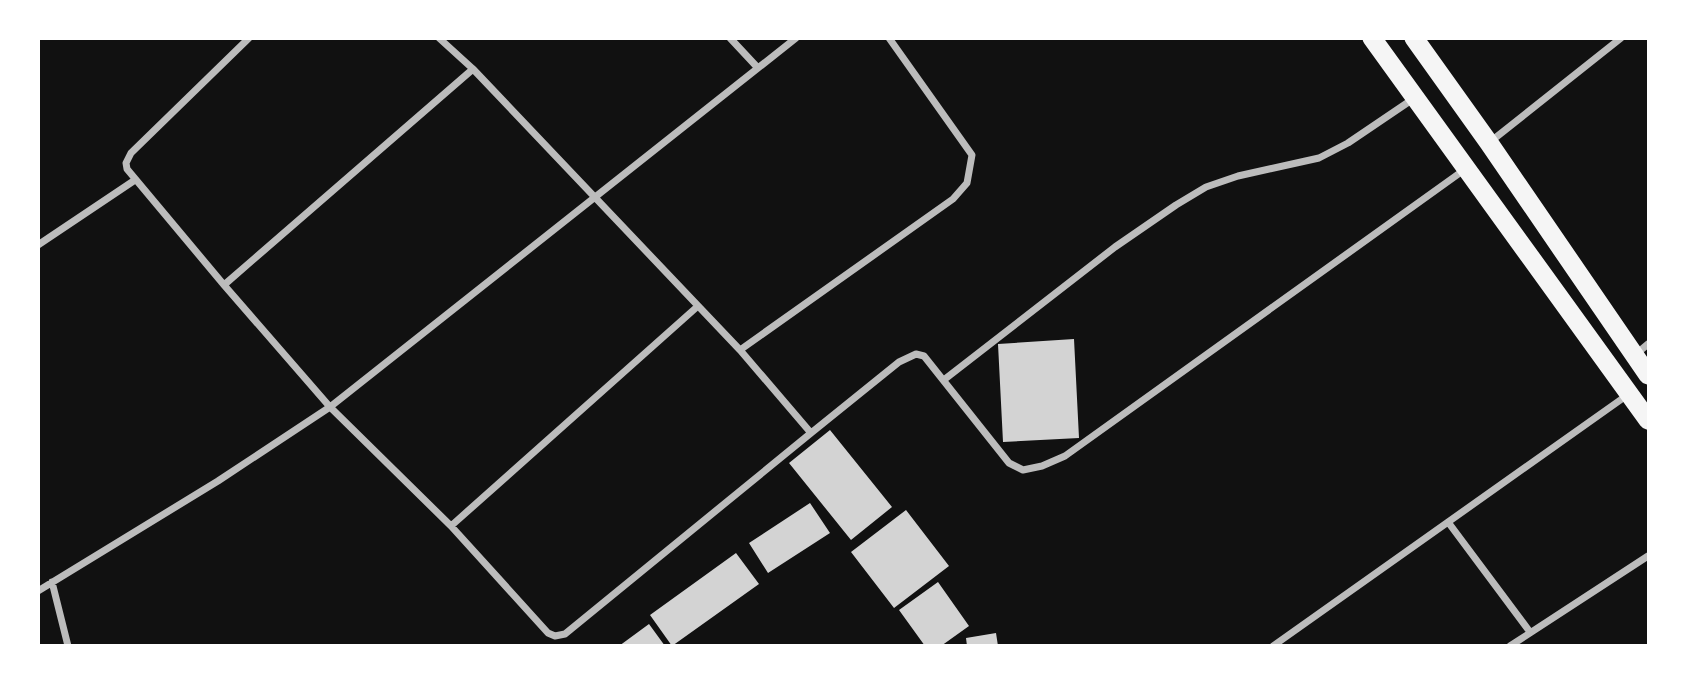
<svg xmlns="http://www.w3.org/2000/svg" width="1687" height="684" font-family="'PT Sans Narrow',sans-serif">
<rect width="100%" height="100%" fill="#111"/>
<path fill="#d3d3d3" d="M1074,339L1079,438L1003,442L998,344Z
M830,430L892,507L851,540L789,463Z
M810,503L830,533L768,573L749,543Z
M906,510L949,566L894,608L851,552Z
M736,553L759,584L672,646L650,615Z
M938,582L969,626L941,646H925L899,610Z
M649,624L665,646H619Z
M996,633L998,646H967L966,638Z"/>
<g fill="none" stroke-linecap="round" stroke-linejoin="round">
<path stroke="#bcbcbc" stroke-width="7" d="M249,38L131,153L126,163L127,169L224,285L330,407L451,526L548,633L555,636L565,634L811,433
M439,38L473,69L740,350L811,433L899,362L916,354L924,356L1009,463L1023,470L1042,466L1065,456L1464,170
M730,38L758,68
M1490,142L1621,38
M38,245L135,180
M224,285L473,69
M740,350L953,199L967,183L972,155L889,38
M1635,355L1648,344
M945,379L1115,247L1176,205L1206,187L1238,176L1319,158L1348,143L1413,99
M1448,522L1530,632
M451,526L698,306
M52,582L68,646
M38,591L218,481L330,407L796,38
M1273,646L1626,396
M1510,646L1648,556"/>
<path stroke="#f5f5f5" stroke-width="19" d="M1372,38L1648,420
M1414,38L1489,143L1648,375"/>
</g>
<rect width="1687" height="684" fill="none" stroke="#ffffff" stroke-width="80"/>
</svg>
